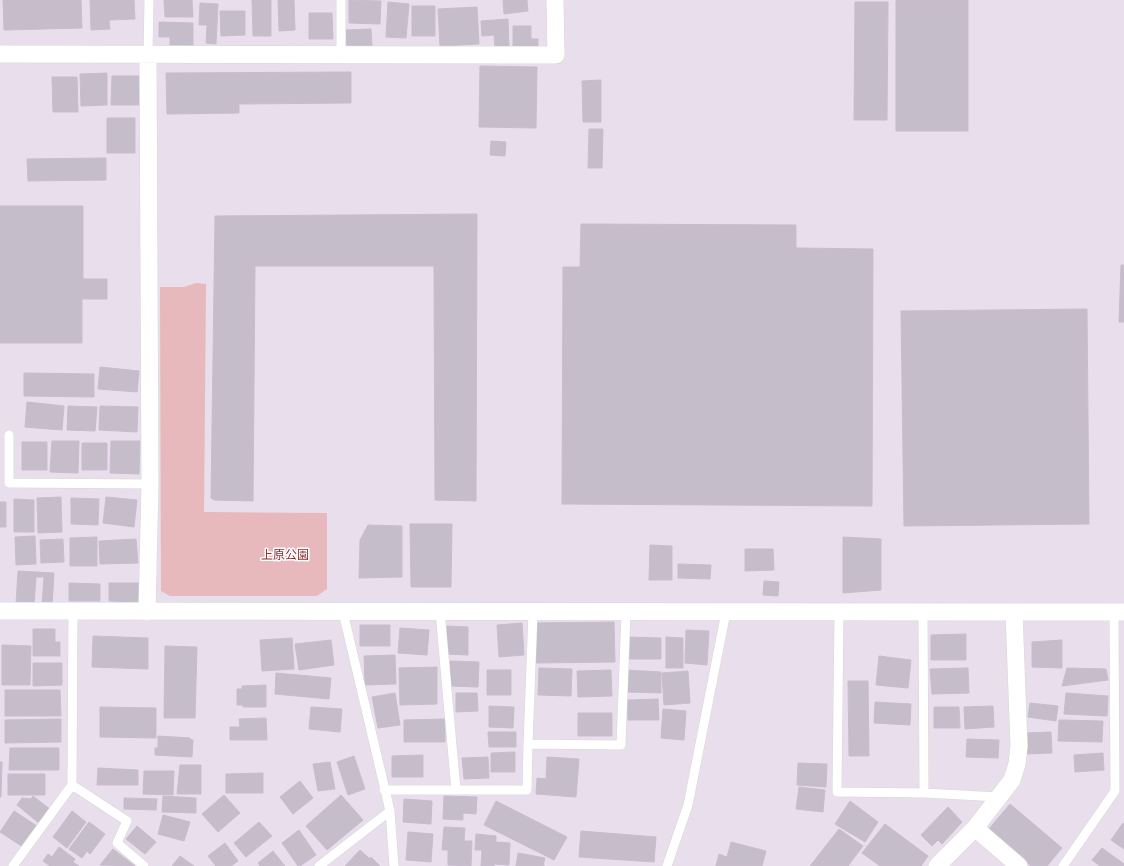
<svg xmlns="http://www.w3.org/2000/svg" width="1124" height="866" font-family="'Archivo Narrow','Noto Sans JP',sans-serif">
<rect width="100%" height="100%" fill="#e8deec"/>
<path fill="#e7b8bc" d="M196,283L206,284L204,512L327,513V589L317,596H170L161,591L160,287H184Z"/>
<path fill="#c5bdc9" stroke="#c9bcd1" d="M3,0H81L82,28L4,30Z
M90,0H134L135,19L109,20L110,29L91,30Z
M164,0H192L193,17H165Z
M252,0H271V36H253Z
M278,0H294L295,30L279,31Z
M349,0L381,1L380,24L349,23Z
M503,0H527L528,11L504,14Z
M896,0H968V131H896Z
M388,2L409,4L406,38L386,37Z
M855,2H888L887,120H854Z
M200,3L218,4L216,44L206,43L207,25H199Z
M412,6H435V36H412Z
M477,7L479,44L440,46L438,9Z
M220,11H245V35L221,36Z
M309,13H332L333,39H309Z
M508,19L509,47H495L494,35L482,36L481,21Z
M159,22L193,23V47H170V37H159Z
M513,26H531V39H538V50H513Z
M371,29L372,47L347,48L346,30Z
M480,66L537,67L536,128L479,127Z
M351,72V103L239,104V113L167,114L166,73Z
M107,73V105L81,106L80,74Z
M112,76H141V105H111Z
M52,77H77L78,112H53Z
M601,80V122H583L582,81Z
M107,118H135V153H107Z
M589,129H603L602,168H588Z
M491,141L506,142L505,156L490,155Z
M106,158V180L28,181L27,159Z
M0,206H83V279H107V299H82V343H0Z
M477,214L476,501L435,500L434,266H255L253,501L214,500L211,498L215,216Z
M581,224L796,225V248L873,249L872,506L562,504L563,267H580Z
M1121,265H1124V322H1119Z
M1087,309L1089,524L904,526L901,311Z
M100,367L139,371L137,392L98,389Z
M24,373L94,374V397L24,396Z
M27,402L64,406L62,430L25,427Z
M68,406L97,407L95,431L67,430Z
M100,406L138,407L137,432L99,430Z
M52,441H79L78,473L50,472Z
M111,441H140L139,474L110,473Z
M22,442H47V470H22Z
M82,443H107V470H82Z
M61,497L62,532L38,533L37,498Z
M106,497L137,500L134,527L103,523Z
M71,498L99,499L98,525L71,524Z
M14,499L34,500V532H14Z
M0,502H6V527H0Z
M410,524H452L451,587H411Z
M368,525L402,526V577L359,578L360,540Z
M35,536L36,564L16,565L15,537Z
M97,537V566H70V538Z
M843,537L881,539V590L843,593Z
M63,539L64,562L41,563L40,540Z
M136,539L138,563L100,564L99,541Z
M650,545L672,546V580H649Z
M745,549H773L774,570L745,571Z
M678,564L711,565L710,579L678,578Z
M18,571L54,573L52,606L42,605L44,577H36L34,605L16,604Z
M764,581L779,582L778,596L763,595Z
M69,583L100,584V601H69Z
M109,583H139V602L109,601Z
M614,622L615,662L535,663V623Z
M522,623L524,655L499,657L497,625Z
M360,625H390V646H360Z
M447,626L468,627V655L446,654Z
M400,628L429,630L427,655L398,653Z
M33,629H55V642H60V656H33Z
M686,630L709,631L707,665L685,663Z
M966,634V660H931V635Z
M93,636L148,638V669L92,667Z
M627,637L661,638V659H627Z
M666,637L683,638V668H666Z
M292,638L294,669L262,671L260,640Z
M331,640L334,665L299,670L295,644Z
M1062,640V668L1032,667V642Z
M2,645L31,646L30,685H2Z
M165,646L197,647L195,718H164Z
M395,655L396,684L365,685L364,656Z
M879,656L911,660L908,688L876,685Z
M450,661L479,662L478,687L450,686Z
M33,663H62V685L33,686Z
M437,667V704L400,705L399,668Z
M539,668L572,669L571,696L538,695Z
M968,668L969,693L932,694L930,669Z
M1067,668L1106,669L1108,680L1062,686Z
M487,670H511V695H487Z
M611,670L612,696L578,697L577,671Z
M625,670L661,672V693L625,692Z
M688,671L690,703L664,705L662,673Z
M276,673L331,678L329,699L275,694Z
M848,681H868L869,756H849Z
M266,685V707H243V705H237V689H242V686Z
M5,690H60L61,716H5Z
M395,693L400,725L378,728L372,697Z
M456,693H477L478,711L456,712Z
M1066,693L1108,696L1107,716L1064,714Z
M658,699L659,720H628L627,700Z
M875,702L911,704L910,725L874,723Z
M1030,703L1058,706L1056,721L1028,717Z
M489,706L514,707L513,728L489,727Z
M993,706L994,727L965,729L964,707Z
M100,707L156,708V738L100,737Z
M311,707L342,709L340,732L309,729Z
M934,707H959L960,728H934Z
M663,709L686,711L684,740L661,738Z
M578,713H612V736H578Z
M266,718L267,740H230V727H240L239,719Z
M61,719V742L5,743V720Z
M445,719V742H404V720Z
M1059,720L1103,721L1102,742L1058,741Z
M488,732H516V747H489Z
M1051,732L1052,753L1026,754V733Z
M158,736L190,738V739L193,740L192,757L155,755V748H158Z
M967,739L999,740L998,758L966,757Z
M10,748H59V770H9Z
M515,752V772H491V753Z
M1103,753L1104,770L1075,772L1074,755Z
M423,755V777H392V756Z
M354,756L365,789L348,795L337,762Z
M488,757L489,778L464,779L462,758Z
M547,757L579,759L576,797L536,794L537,778L546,779Z
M0,762H2L1,797H0Z
M330,762L335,789L318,791L313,764Z
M798,763L827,764L826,787L797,785Z
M180,765H201V794H177Z
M98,768L138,770V785H97Z
M144,771H174L173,795L143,794Z
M263,773V793H226V774Z
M8,774H45V795H8Z
M300,781L313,798L293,814L280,797Z
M799,787L825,790L823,812L796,809Z
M224,795L240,813L218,832L202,814Z
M341,795L363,820L327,850L306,826Z
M33,796L51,810L40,824L17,805L22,798L31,799Z
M163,796L196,798V813L162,812Z
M444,796L477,797L476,814L463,813V820L443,819Z
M124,798L157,799L156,810L124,809Z
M404,799L432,801L431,824L403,822Z
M496,801L567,837L554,860L484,825Z
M850,801L878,822L865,842L835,824Z
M1010,804L1062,848L1047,866H1031L988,830Z
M948,807L962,822L942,844L938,840L932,846L921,835Z
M14,811L37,826L23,847L0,832Z
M72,811L86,822L67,848L53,837Z
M163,815L190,822L184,841L158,834Z
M89,822L105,834L90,854L87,851L82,858L69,849Z
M259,822L272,836L246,857L234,843Z
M1123,823L1124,824V849L1111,840Z
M885,824L928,856L921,866H880L862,853Z
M137,826L156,842L145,854L126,839Z
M444,827L465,828L464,841H472L471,866L448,865V850H442Z
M839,829L863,846L848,866H810Z
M299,830L316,855L300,866H298L282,843Z
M581,831L656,837L654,862L579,857Z
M408,832L433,834L431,862L406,860Z
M476,834L496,836V842L510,843L509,865L494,864V866H481L482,850H475Z
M731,842L766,851L762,866H716L719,854L727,857Z
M225,843L238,861L231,866H216L208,856Z
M59,847L75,859L73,862L79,866H50L43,861L48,854L52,857Z
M1102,848L1124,864V866H1100L1092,860Z
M113,849L135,866L100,865Z
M360,850L370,859L371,857L380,866H345Z
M273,851L285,866H260L258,863Z
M518,853L545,858L543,866H545H516Z
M180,856L194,866H172Z"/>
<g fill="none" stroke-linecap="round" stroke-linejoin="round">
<g stroke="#d5dad2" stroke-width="10">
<path id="service" d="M341,0V55
M148,55L149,0
M9,435V483L150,484
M343,612L390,811L394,866
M440,612L456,790
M839,612L837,792L924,793L999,797
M923,612L924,793
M528,744L533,612
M72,785L127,821L117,843L144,866
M384,790H527L528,744L621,745L626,612
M13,866L72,785L73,611
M319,866L390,811
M667,866L688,805L726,612
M1063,866L1115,791L1114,612"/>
</g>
<g stroke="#d5dad2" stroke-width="18">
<path id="minor" d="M0,54L556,55L555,0
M0,611L1124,612
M147,612L150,484L148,55
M975,828L1019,866
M937,866L975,828L1012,780L1017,764L1019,746L1014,612"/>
</g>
<use href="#service" stroke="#fff" stroke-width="9"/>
<use href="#minor" stroke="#fff" stroke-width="17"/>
</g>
<g text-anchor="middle" stroke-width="3" stroke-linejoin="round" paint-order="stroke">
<g font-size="12" fill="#892e32" stroke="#fff">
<text x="285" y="559">上原公園</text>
</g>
</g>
</svg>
